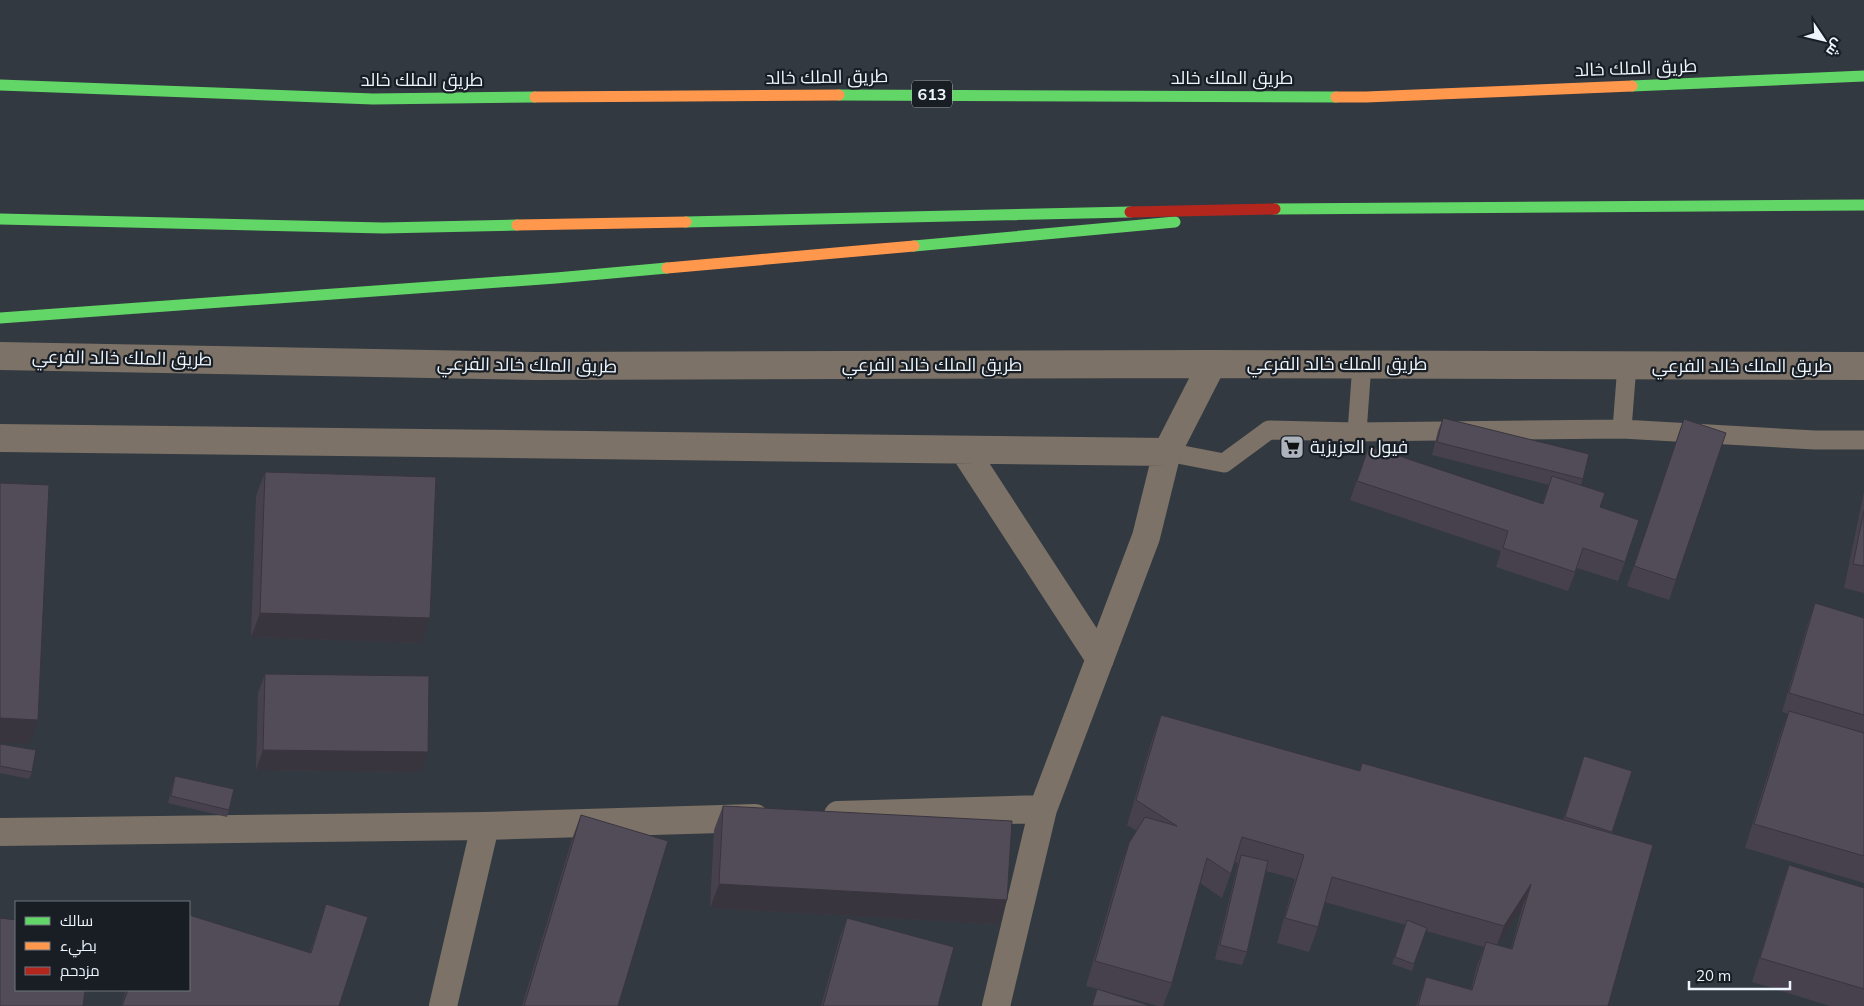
<svg xmlns="http://www.w3.org/2000/svg" width="1864" height="1006" font-family="Mulish,Cairo,sans-serif">
<rect width="100%" height="100%" fill="#323940"/>
<g fill="none" stroke-linecap="round" stroke-linejoin="round">
<path stroke="#7c7267" stroke-width="19" d="M1362,364L1357,432L1622,429
M1627,365L1622,429L1815,440H1864
M1167,452L1224,463L1269,430L1357,432"/>
<path stroke="#7c7267" stroke-width="28" d="M0,356L536,366L1212,364L1864,366
M0,438L1167,452L1146,537L1043,809L996,1006
M964,450L1100,659
M1167,452L1212,364
M838,815L1043,809
M0,832L485,826L755,818
M443,1006L485,826"/>
<path stroke="#63d668" stroke-width="11" d="M0,85L373,99L535,97
M1632,86L1864,76
M839,95L1336,97
M1275,209L1864,205
M0,219L383,228L517,225
M686,222L1130,212
M914,246L1175,222
M0,318L556,278L667,268"/>
<path stroke="#ff974d" stroke-width="11" d="M535,97L839,95
M1336,97H1366L1632,86
M517,225L686,222
M667,268L914,246"/>
<path stroke="#b3261e" stroke-width="11" d="M1130,212L1275,209"/>
</g>
<path fill="#47414d" fill-rule="evenodd" d="M1443,418L1583,479L1581,485L1600,507L1625,562L1618,581L1577,568L1568,591L1496,567L1501,551L1350,500L1369,446L1542,504L1549,485L1432,455L1438,431Z
M1684,419L1676,580L1669,600L1627,586Z
M265,472L421,643L251,637L256,496Z
M1864,492V593L1844,588Z
M1815,603L1864,618V883L1745,848L1780,735L1788,714L1782,712L1808,623Z
M265,674L421,772L256,770L258,693Z
M1161,715L1359,771L1362,763L1563,820L1584,756L1632,771L1612,834L1608,1006H1416L1426,977L1471,989L1477,966L1484,947L1426,931L1412,971L1392,964L1406,925L1325,902L1318,927L1309,952L1277,943L1295,879L1266,871L1247,952L1242,965L1215,959L1238,863L1235,862L1222,898L1200,883L1172,983L1163,1006H1158L1104,991L1151,1006H1091L1097,989L1086,986L1120,868L1129,843L1137,831L1127,825L1152,740ZM1522,908L1511,949L1498,945Z
M0,744L32,772L29,779L0,773Z
M175,776L229,810L227,817L168,803L173,783Z
M723,806L998,924L710,908L714,830Z
M581,815L618,1006H522L572,839Z
M1789,865L1864,888V1006H1830L1752,982L1780,890Z
M326,904L339,1006H121L126,990H189L310,952Z
M847,918L938,1006H821L840,937Z"/>
<path fill="#39353e" d="M260,613L430,618L421,643L251,637Z
M0,718L38,720L29,744L0,743Z
M263,750L428,752L421,772L256,770Z
M719,884L1007,900L998,924L710,908Z
M1531,884L1522,908L1495,950L1504,926Z"/>
<path fill="#524c59" stroke="#39353e" d="M1443,418L1589,454L1583,479L1437,442Z
M1684,419L1726,433L1676,580L1634,566Z
M1369,446L1543,504L1552,476L1605,493L1600,507L1639,520L1625,562L1583,548L1575,572L1503,548L1508,531L1357,481Z
M265,472L436,477L430,618L260,613Z
M0,483L49,485L38,720L0,718Z
M1864,511V566L1853,564Z
M1815,603L1864,618V715L1789,693Z
M265,674L429,676L428,752L263,750Z
M1789,711L1864,733V856L1754,824Z
M1161,715L1360,771L1362,763L1653,845L1608,1006H1418L1426,977L1472,990L1486,942L1512,949L1531,884L1504,926L1332,877L1318,927L1285,918L1304,855L1242,837L1231,874L1207,858L1172,983L1095,961L1129,843L1145,817L1177,826L1136,800Z
M0,744L36,750L32,772L0,766Z
M1584,756L1632,771L1612,832L1565,817Z
M175,776L234,789L229,810L171,796Z
M723,806L1012,821L1007,900L719,884Z
M581,815L668,841L618,1006H524Z
M1241,855L1268,861L1247,952L1220,945Z
M1789,865L1864,888V989L1760,958Z
M326,904L368,917L339,1006H122L128,990H189V915L311,953Z
M0,918L16,920V990H85L83,1006H0Z
M847,918L954,947L938,1006H823Z
M1407,920L1427,928L1414,964L1395,957Z
M1097,989L1151,1006H1092Z"/>
<defs>
<g id="supermarket-square" transform="scale(1.25)"><rect x="-9" y="-9" width="18" height="18" rx="4" fill="#acb3bc" stroke="#191e25"/><path d="M-6-5.5h2.5l.6 2H6L4.5 2H-2.5L-4.4-4H-6ZM-1.5 3.2a1.3 1.3 0 1 0 .1 0ZM3 3.2a1.3 1.3 0 1 0 .1 0Z" fill="#111"/></g>
</defs>
<g fill-rule="evenodd">
<use href="#supermarket-square" x="1292" y="447"/>
</g>
<g text-anchor="middle" stroke-width="4.5" stroke-linejoin="round" paint-order="stroke">
<rect fill="#191e25" stroke="#adb4bd" stroke-width="1" x="912" y="80.5" width="40" height="27" rx="4"/>
<g font-size="16" font-weight="bold" fill="#edf5fe">
<text x="932" y="100">613</text>
</g>
<g font-size="18" fill="#edf5fe" stroke="#191e25">
<text transform="translate(1636 68) rotate(-2)" y="6">طريق الملك خالد</text>
<text transform="translate(827 77) rotate(-1)" y="6">طريق الملك خالد</text>
<text x="1232" y="84">طريق الملك خالد</text>
<text x="422" y="86">طريق الملك خالد</text>
<text transform="translate(122 358) rotate(1)" y="6">طريق الملك خالد الفرعي</text>
<text x="1337" y="370">طريق الملك خالد الفرعي</text>
<text transform="translate(527 365) rotate(1)" y="6">طريق الملك خالد الفرعي</text>
<text x="932" y="371">طريق الملك خالد الفرعي</text>
<text x="1742" y="372">طريق الملك خالد الفرعي</text>
</g>
<g font-size="18" fill="#edf5fe" stroke="#191e25" text-anchor="start">
<text x="1310" y="453">فيول العزيزية</text>
</g>
</g>
<rect x="15" y="901" width="175" height="90" fill="#191e25" stroke="#6e747c"/>
<rect x="25" y="917" width="25" height="8" fill="#63d668" stroke="#6e747c"/>
<text x="60" y="926" font-size="15" fill="#edf5fe">سالك</text>
<rect x="25" y="942" width="25" height="8" fill="#ff974d" stroke="#6e747c"/>
<text x="60" y="951" font-size="15" fill="#edf5fe">بطيء</text>
<rect x="25" y="967" width="25" height="8" fill="#b3261e" stroke="#6e747c"/>
<text x="60" y="976" font-size="15" fill="#edf5fe">مزدحم</text>
<g transform="translate(1824 40) rotate(125)" stroke="#191e25" stroke-width="4" paint-order="stroke">
<path d="M0-4L9 19L0 12L-9 19Z" fill="#edf5fe"/>
<text y="-8" font-size="14" font-weight="bold" text-anchor="middle" fill="#edf5fe">ش</text>
</g>
<path d="M1689 981v8h101v-8" fill="none" stroke="#edf5fe" stroke-width="2.5"/>
<text x="1696" y="981" font-size="15" fill="#edf5fe" stroke="#191e25" stroke-width="4" paint-order="stroke">20 m</text>
</svg>
